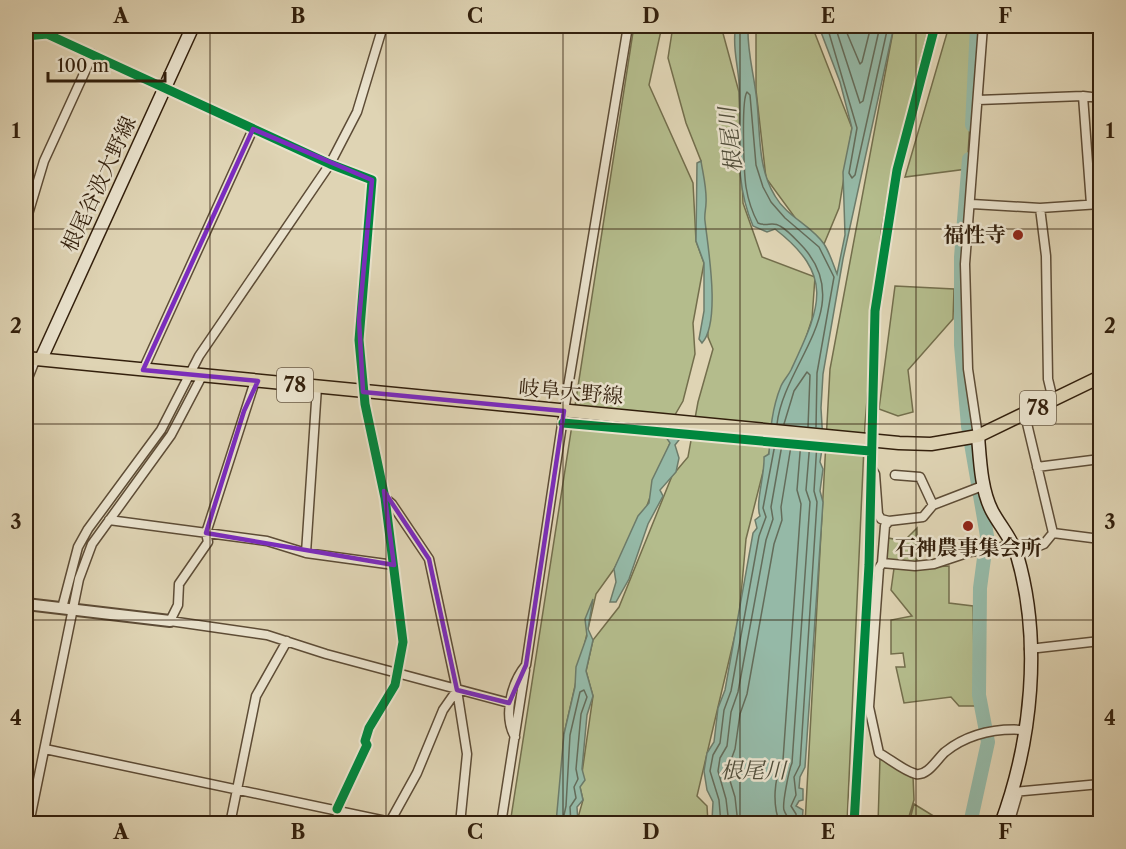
<svg xmlns="http://www.w3.org/2000/svg" width="1126" height="849" font-family="'Libre Caslon Text','Noto Serif JP',serif">
<rect width="100%" height="100%" fill="#dfd4b4"/>
<filter id="stains"><feTurbulence type="fractalNoise" baseFrequency=".00333" numOctaves="4"/><feColorMatrix values="0 0 0 0 .2 0 0 0 0 .09 0 0 0 0 .02 0 0 0 .5 -.17"/></filter>
<radialGradient id="worn" r=".72"><stop offset=".6" stop-color="#630" stop-opacity="0"/><stop offset="1" stop-color="#630" stop-opacity=".3"/></radialGradient>
<path fill="#b4bc8c" stroke="#736e4c" stroke-width="1.5" d="M634,26H662L649,85L693,183L696,241L704,263L693,323L695,354L683,401L668,427L670,443L645,511L614,569L596,594L564,734L560,798L556,823L510,824Z
M673,26H721L739,92L743,203L762,257L815,277L812,319L764,468L746,539L739,618L697,796L707,806L708,823H579L577,821L583,800L580,787L593,696L586,671L593,640L619,607L672,476L688,457L698,402L713,349L708,337L701,161L686,123L668,58Z
M756,26H812L852,128L839,208L824,244L796,219L766,178L756,90Z
M894,26H929L893,168L881,232L865,424L847,823L805,824L830,369Z
M949,26L976,28L967,169L905,177Z
M895,286L954,289L953,319L908,370L913,412L898,416L879,409Z
M917,528V568L949,566V603L973,606L975,706H959L951,697L904,703L896,667H905L903,653L891,654V620L912,616L891,590L895,561L885,559L888,538L904,541Z
M880,758L913,776L914,800L907,823L878,824Z
M914,804L945,823H909Z"/>
<path fill="#95b9a7" stroke="#6d7b69" stroke-width="1.5" d="M723,26H748C747,50 753,70 756,94C761,128 756,165 775,196C787,217 811,225 824,244C830,253 833,264 837,274L845,235L843,172L852,128L840,82L821,32V26L828,29L829,26H894L843,259L823,374L821,408L823,443L820,462L823,469L820,491L823,502L805,767L800,777L799,788L803,789V800L799,801L796,806L803,810L802,823H715L716,820H712L713,802L707,790L704,771L707,753L714,742L718,708L725,690L753,533L757,528L755,520L760,516C755,503 765,475 764,457L769,454C770,431 772,408 781,386C783,381 788,376 791,370C819,309 837,277 775,229L767,232L753,226C732,177 742,134 739,83C738,66 733,50 735,32L733,29L728,33Z
M701,161C703,174 707,189 706,203C706,209 704,215 705,221C708,248 721,322 702,343L699,339L704,311V263L696,241L697,163Z
M671,426L679,440L675,445L679,458L676,472L660,490L663,496L648,524L629,579L616,602H610L616,582L614,569L638,516L649,503L652,480L670,443L666,437L668,427Z
M593,599L588,629L593,640L586,671L593,696L587,715L582,769L585,780L580,787L583,800L577,807L578,823H556L564,734L575,687L576,667L587,636L585,619Z"/>
<g fill="none" stroke-linecap="round" stroke-linejoin="round">
<path stroke="#646c5a" stroke-width="1.5" d="M827,26L857,128L849,173L852,178L855,175L888,26
M835,26L860,103L863,101L880,26
M844,26L860,64L862,62L871,26
M777,424C784,363 856,308 804,248C796,240 789,231 780,226C773,221 766,227 758,223C752,212 748,199 746,187C744,173 741,100 747,92L750,95L756,165L763,187L771,202L785,218L819,247L834,277L817,373L816,427
M784,424L794,391L807,372L810,375L808,427
M562,824L566,806L570,735L580,692L584,690L587,697L581,714L576,769L578,779L574,787L576,798L570,807L571,824
M721,824L719,800L710,771L713,755L720,743L724,710L731,691L759,536L766,517L763,508L776,439
M729,824L726,799L718,771L720,758L727,746L731,712L738,692L766,540L773,519L771,507L783,439
M738,824L735,797L727,771L735,749L740,714L747,694L774,544L782,520L781,507L792,440
M780,824C772,804 774,779 783,760L801,504L797,490L801,441
M789,824C789,817 786,816 784,810C782,804 789,770 792,763L810,502L806,490L810,442
M797,824L796,814L791,806L796,795L794,777L800,765L817,502L814,491L817,443"/>
<path stroke="#95b9a7" stroke-width="14" d="M972,125L977,26
M969,159L961,257V345L968,426L987,536L980,588L979,695L988,742L970,824"/>
<g stroke="#5d4c36" stroke-width="11">
<path id="minor" d="M26,36L47,34L330,164L372,180L359,340L365,404L385,498L403,642L395,685L369,728L365,741L367,745L337,809
M1083,96L1091,204
M978,100L1083,96L1100,98
M972,204L1040,208L1100,204
M1040,208L1046,256L1048,379L1053,400
M26,221L44,161L93,54
M143,370L253,129
M255,381L206,533L208,542L179,584L178,605L170,621L267,635L326,654L509,703
M26,383L34,363L40,359
M1025,415L1053,533
M978,436L968,369L965,264L983,26
M1037,467L1100,459
M872,469L875,474L878,514L881,519L889,521
M895,475L920,477L933,505
M385,498L392,504L429,559L457,690L467,754L460,824
M109,520L267,541L306,553L394,565
M1053,533L1100,539
M1014,545L970,552L934,564L915,566L882,563L879,568L869,707L879,753C890,759 904,771 916,774C928,776 937,759 945,752C969,733 996,728 1025,730
M306,553L317,387
M1017,555L1044,544L1053,533
M882,563L885,526L889,521L923,517L933,505L985,485
M62,608L78,547L88,529L161,430L199,356L330,164L357,112L383,26
M1029,649L1100,641
M515,737C503,716 511,683 526,665L564,411L628,26
M45,749L400,824
M1013,792L1100,784
M391,820L417,773L443,710L457,690
M29,824L79,579L92,544L171,435L202,376
M230,824L256,696L287,641
M501,824L525,670
M854,824L869,565L875,311L897,170L935,26
M1009,824L1018,793"/>
</g>
<g stroke="#5d4c36" stroke-width="14">
<path id="tertiary" d="M26,604L170,621"/>
</g>
<g stroke="#321f0c" stroke-width="15">
<path id="secondary" d="M41,359L193,26
M978,436C980,460 981,490 992,511C1000,526 1012,539 1017,555C1042,640 1032,741 1001,824"/>
</g>
<g stroke="#321f0c" stroke-width="15">
<path id="primary" d="M26,358L899,443L931,444L978,436L1100,377"/>
</g>
<use href="#minor" stroke="#eae3ce" stroke-width="8"/>
<use href="#tertiary" stroke="#eae3ce" stroke-width="10"/>
<use href="#secondary" stroke="#eae3ce" stroke-width="12"/>
<use href="#primary" stroke="#dfd4b4" stroke-width="12"/>
<g stroke="#eae3ce" stroke-width="13">
<path id="cycleway" d="M26,36L47,34L330,164L372,180L359,340L365,404L385,498L403,642L395,685L369,728L365,741L367,745L337,809
M563,423L870,451
M854,824L869,565L875,311L897,170L935,26"/>
</g>
<use href="#cycleway" stroke="#00873e" stroke-width="9"/>
</g>
<path fill="none" stroke="#7b2cbf" stroke-width="4.5" stroke-linejoin="round" d="M253,129L372,180L359,320L363,392L564,411L526,665L509,703L457,690L429,559L384,491L394,565L206,533L244,411L258,381L143,370Z"/>
<path fill="none" stroke="#321f0c" stroke-width="1.5" stroke-opacity="0.55" d="M210,26V824M386,26V824M563,26V824M740,26V824M916,26V824M26,229H1100M26,424H1100M26,620H1100"/>
<g fill="#8f2418" stroke="#eae3ce" stroke-width="2">
<circle cx="1018" cy="235" r="6"/>
<circle cx="968" cy="526" r="6"/>
</g>
<g text-anchor="middle" stroke-width="5" stroke-linejoin="round" paint-order="stroke">
<g fill="#eae3ce" stroke="#695a46" stroke-width="1.5">
<rect x="277" y="368" width="36" height="34" rx="4.5"/>
<rect x="1020" y="391" width="36" height="34" rx="4.5"/>
</g>
<g font-size="20" font-weight="bold" fill="#321f0c">
<text x="295" y="392">78</text>
<text x="1038" y="415">78</text>
</g>
<g font-size="21" fill="#321f0c" stroke="#eae3ce">
<text transform="translate(99 184) rotate(-65)" y="7">根尾谷汲大野線</text>
<text transform="translate(571 392) rotate(5)" y="7">岐阜大野線</text>
</g>
<g font-size="21" font-weight="bold" fill="#321f0c" stroke="#eae3ce" text-anchor="end">
<text x="1006" y="242">福性寺</text>
<text x="968" y="555" text-anchor="middle">石神農事集会所</text>
</g>
<g font-size="22" font-style="italic" fill="#504d3a" stroke="#eae3ce">
<text transform="translate(730 140) rotate(-96)" y="8">根尾川</text>
<text x="753" y="778">根尾川</text>
</g>
</g>
<rect width="1126" height="849" fill="none" stroke="#dfd4b4" stroke-width="66"/>
<path d="M48 72v9h117v-9" fill="none" stroke="#321f0c" stroke-width="3"/>
<text x="57" y="72" font-size="18" fill="#321f0c" stroke="#eae3ce" stroke-width="4.5" paint-order="stroke">100 m</text>
<rect x="33" y="33" width="1060" height="783" fill="none" stroke="#321f0c" stroke-width="2"/>
<g font-size="20" text-anchor="middle" font-weight="bold" fill="#321f0c">
<text x="121" y="23">A</text>
<text x="298" y="23">B</text>
<text x="475" y="23">C</text>
<text x="651" y="23">D</text>
<text x="828" y="23">E</text>
<text x="1005" y="23">F</text>
<text x="16" y="138">1</text>
<text x="1110" y="138">1</text>
<text x="16" y="333">2</text>
<text x="1110" y="333">2</text>
<text x="16" y="529">3</text>
<text x="1110" y="529">3</text>
<text x="16" y="725">4</text>
<text x="1110" y="725">4</text>
<text x="121" y="839">A</text>
<text x="298" y="839">B</text>
<text x="475" y="839">C</text>
<text x="651" y="839">D</text>
<text x="828" y="839">E</text>
<text x="1005" y="839">F</text>
</g>
<rect width="100%" height="100%" filter="url(#stains)"/>
<rect width="100%" height="100%" fill="url(#worn)"/>
</svg>
